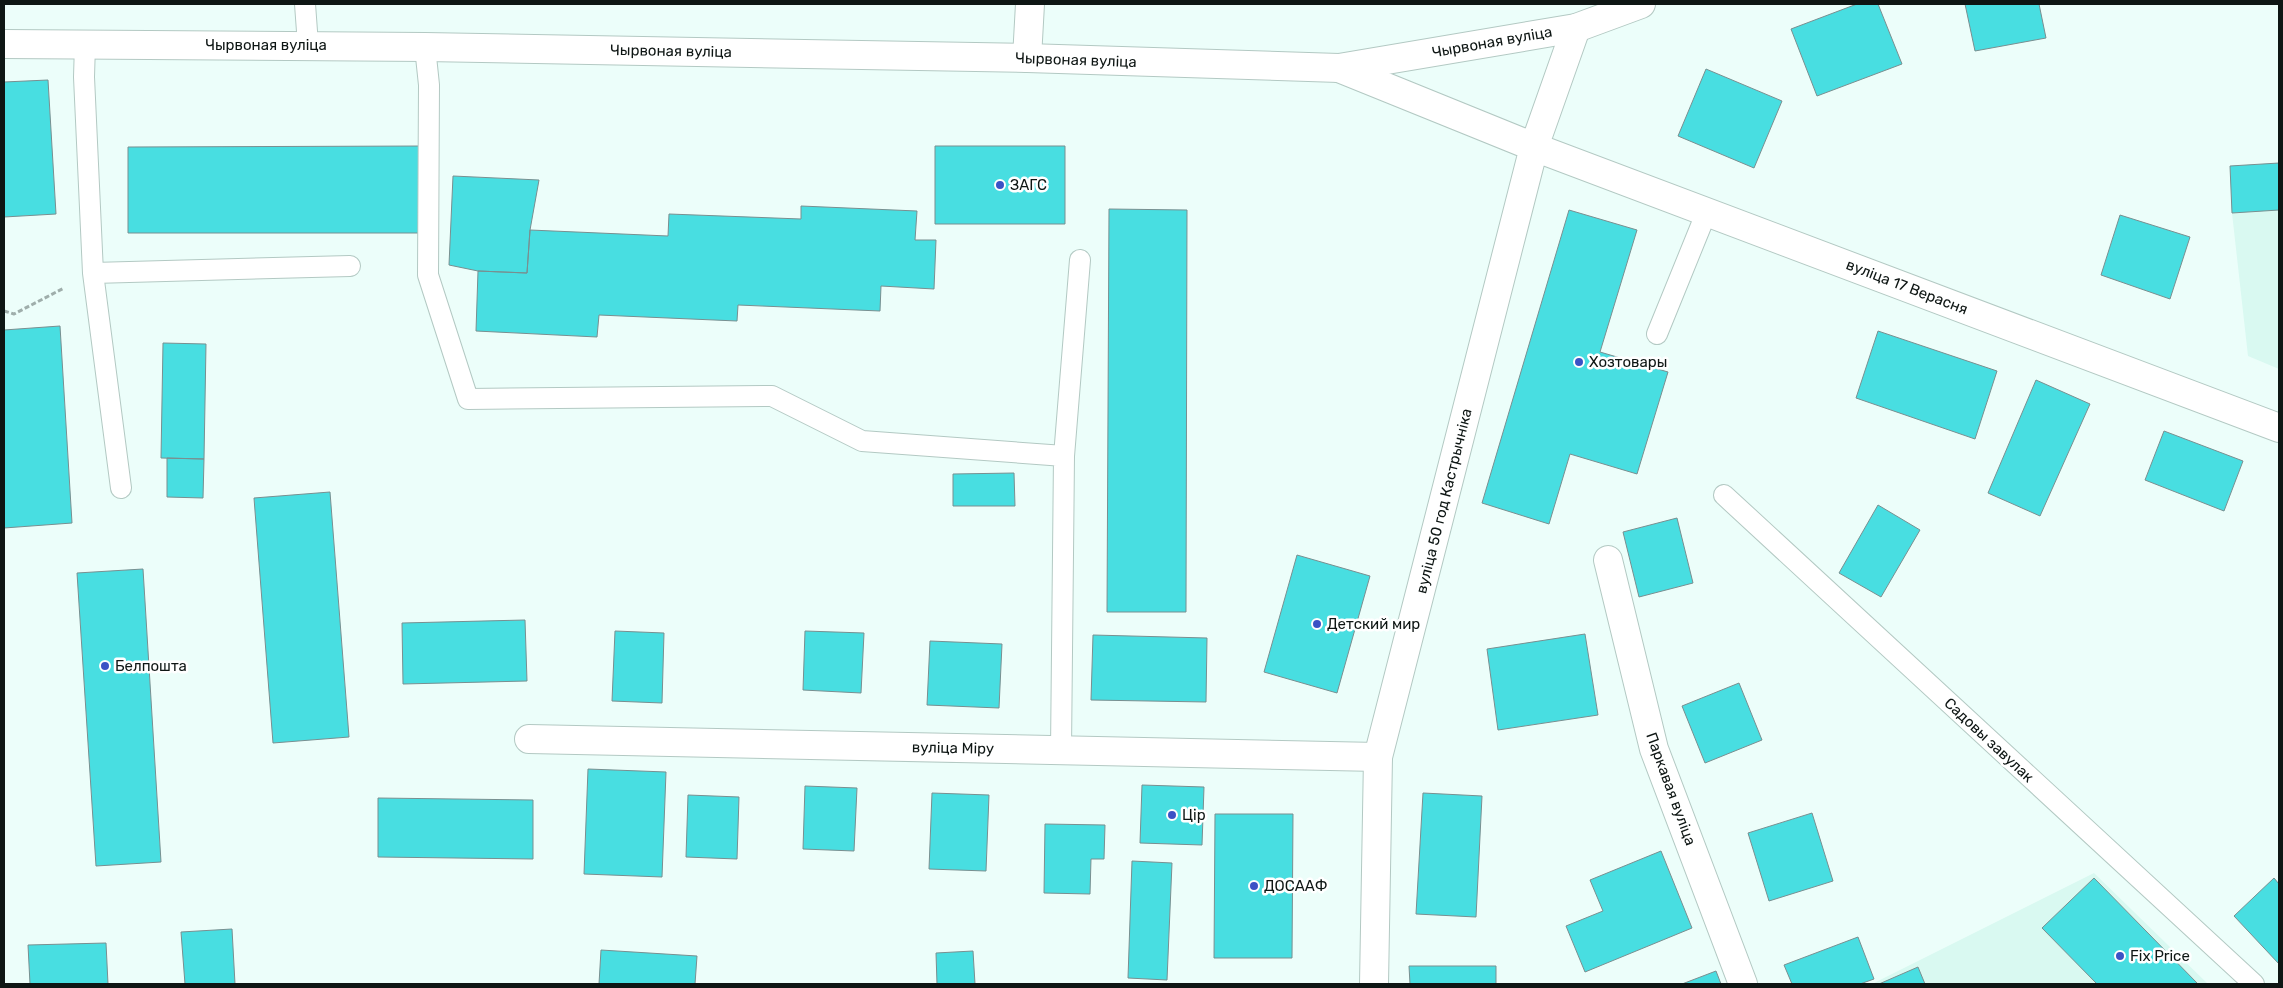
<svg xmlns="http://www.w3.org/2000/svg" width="2283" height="988" font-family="Rubik,sans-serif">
<rect width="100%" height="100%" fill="#ecfefa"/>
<path fill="#d9f9f1" d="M2279,163V369L2248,356L2232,213L2230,166Z
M2094,873L2208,984H1872Z"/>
<path fill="#48dee1" stroke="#798f90" d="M1857,4H1878L1902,64L1817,96L1791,29Z
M1965,4H2039L2046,38L1975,51Z
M1706,69L1782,101L1754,168L1678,136Z
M48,80L56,214L4,217V82Z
M424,146V233H128V147Z
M935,146H1065V224H935Z
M2279,163V210L2232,213L2230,166Z
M453,176L539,180L530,230L527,273L478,271L449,265Z
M801,206L917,211L915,240H936L934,289L881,286L880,311L738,305L737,321L599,315L597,337L476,331L478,271L527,273L530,230L668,236L669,214L801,219Z
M1109,209L1187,210L1186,612H1107Z
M1569,210L1637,230L1600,352L1668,372L1637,474L1570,454L1549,524L1482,503Z
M2120,215L2190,237L2170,299L2101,275Z
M60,326L72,523L4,528V330Z
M1878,331L1997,371L1975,439L1856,398Z
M163,343L206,344L204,459L161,458Z
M2036,380L2090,404L2040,516L1988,493Z
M2164,431L2243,461L2224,511L2145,480Z
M167,458L204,459L203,498L167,497Z
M1014,473L1015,506H953V474Z
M330,492L349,737L273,743L254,498Z
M1878,505L1920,530L1881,597L1839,573Z
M1677,518L1693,583L1639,597L1623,532Z
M1297,555L1370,576L1337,693L1264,672Z
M143,569L161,862L96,866L77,573Z
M525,620L527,681L403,684L402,623Z
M615,631L664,633L662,703L612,701Z
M805,631L864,633L861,693L803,690Z
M1585,634L1598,715L1498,730L1487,649Z
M1093,635L1207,638L1206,702L1091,700Z
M930,641L1002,644L999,708L927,705Z
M1739,683L1762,740L1705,763L1682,706Z
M588,769L666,772L662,877L584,874Z
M1142,785L1204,787L1202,845L1140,843Z
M805,786L857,788L854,851L803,849Z
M932,793L989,795L986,871L929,869Z
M1423,793L1482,796L1476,917L1416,914Z
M688,795L739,797L737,859L686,857Z
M378,798L533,800V859L378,857Z
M1812,813L1833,881L1769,901L1748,833Z
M1215,814H1293L1292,958H1214Z
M1045,824L1105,825L1104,859H1091L1090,894L1044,893Z
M1661,851L1692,928L1585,972L1566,926L1603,911L1590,880Z
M1132,861L1172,863L1167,980L1128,978Z
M2094,878L2198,984H2097L2042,928Z
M2274,878L2279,884V964L2234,916Z
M232,929L235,984H185L181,932Z
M1858,937L1874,979L1860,984H1792L1784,965Z
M106,943L108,984H30L28,945Z
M601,950L697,956L695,984H599Z
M973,951L975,984H937L936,953Z
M1409,966H1496V984H1410Z
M1918,967L1925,984H1879Z
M1716,971L1721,984H1682Z"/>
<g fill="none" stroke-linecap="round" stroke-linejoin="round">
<g stroke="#b3c9c3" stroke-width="22">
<path id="service" d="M305,4L308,45
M85,44L84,77L93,273L350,266
M425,47L429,85L428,275L468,399L772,396L862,441L1064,456L1061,750
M93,273L121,488
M1657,334L1707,211
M1064,456L1080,260
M1724,495L2254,984"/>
</g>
<g stroke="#b3c9c3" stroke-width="30">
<path id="minor" d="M1027,58L1030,4
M1608,560L1654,749L1743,984
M529,739L1378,757"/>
</g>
<g stroke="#b3c9c3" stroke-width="30">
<path id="tertiary" d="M1339,68L1534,147L2279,428
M1374,984L1378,757L1534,147L1576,28"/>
</g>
<g stroke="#b3c9c3" stroke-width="30">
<path id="secondary" d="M4,44L425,47L1027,58L1339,68L1576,28L1641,4"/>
</g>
<path stroke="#9faeab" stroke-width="3" stroke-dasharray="5 2.5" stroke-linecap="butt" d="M4,311L14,314L64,288"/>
<use href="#service" stroke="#fff" stroke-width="20"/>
<use href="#minor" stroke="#fff" stroke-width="28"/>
<use href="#tertiary" stroke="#fff" stroke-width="28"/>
<use href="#secondary" stroke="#fff" stroke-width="28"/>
</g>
<g fill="#3b52c5" stroke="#fff" stroke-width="2">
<circle cx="1000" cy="185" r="5"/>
<circle cx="1579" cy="362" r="5"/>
<circle cx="1317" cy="624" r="5"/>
<circle cx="105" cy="666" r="5"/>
<circle cx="1172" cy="815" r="5"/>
<circle cx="1254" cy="886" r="5"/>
<circle cx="2120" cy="956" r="5"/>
</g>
<g text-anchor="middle" stroke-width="5" stroke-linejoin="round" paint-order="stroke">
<g font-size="15" fill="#0e1614" stroke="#fff">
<text transform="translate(1492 42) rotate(-10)" y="5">Чырвоная вуліца</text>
<text x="266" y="50">Чырвоная вуліца</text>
<text transform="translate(671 51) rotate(1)" y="5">Чырвоная вуліца</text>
<text transform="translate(1076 60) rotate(2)" y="5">Чырвоная вуліца</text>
<text transform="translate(1907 287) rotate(21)" y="5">вуліца 17 Верасня</text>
<text transform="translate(1444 501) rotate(-76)" y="5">вуліца 50 год Кастрычніка</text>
<text transform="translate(1989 740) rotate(43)" y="5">Садовы завулак</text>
<text transform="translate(953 748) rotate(1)" y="5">вуліца Міру</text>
<text transform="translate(1671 789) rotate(70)" y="5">Паркавая вуліца</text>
</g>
<g font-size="15" fill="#0e1614" stroke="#fff" text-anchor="start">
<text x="1010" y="190">ЗАГС</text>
<text x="1589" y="367">Хозтовары</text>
<text x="1327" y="629">Детский мир</text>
<text x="115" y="671">Белпошта</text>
<text x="1182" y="820">Цір</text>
<text x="1264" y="891">ДОСААФ</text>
<text x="2130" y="961">Fix Price</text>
</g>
</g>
<rect width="2283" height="988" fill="none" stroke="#0e1614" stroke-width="10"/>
</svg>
